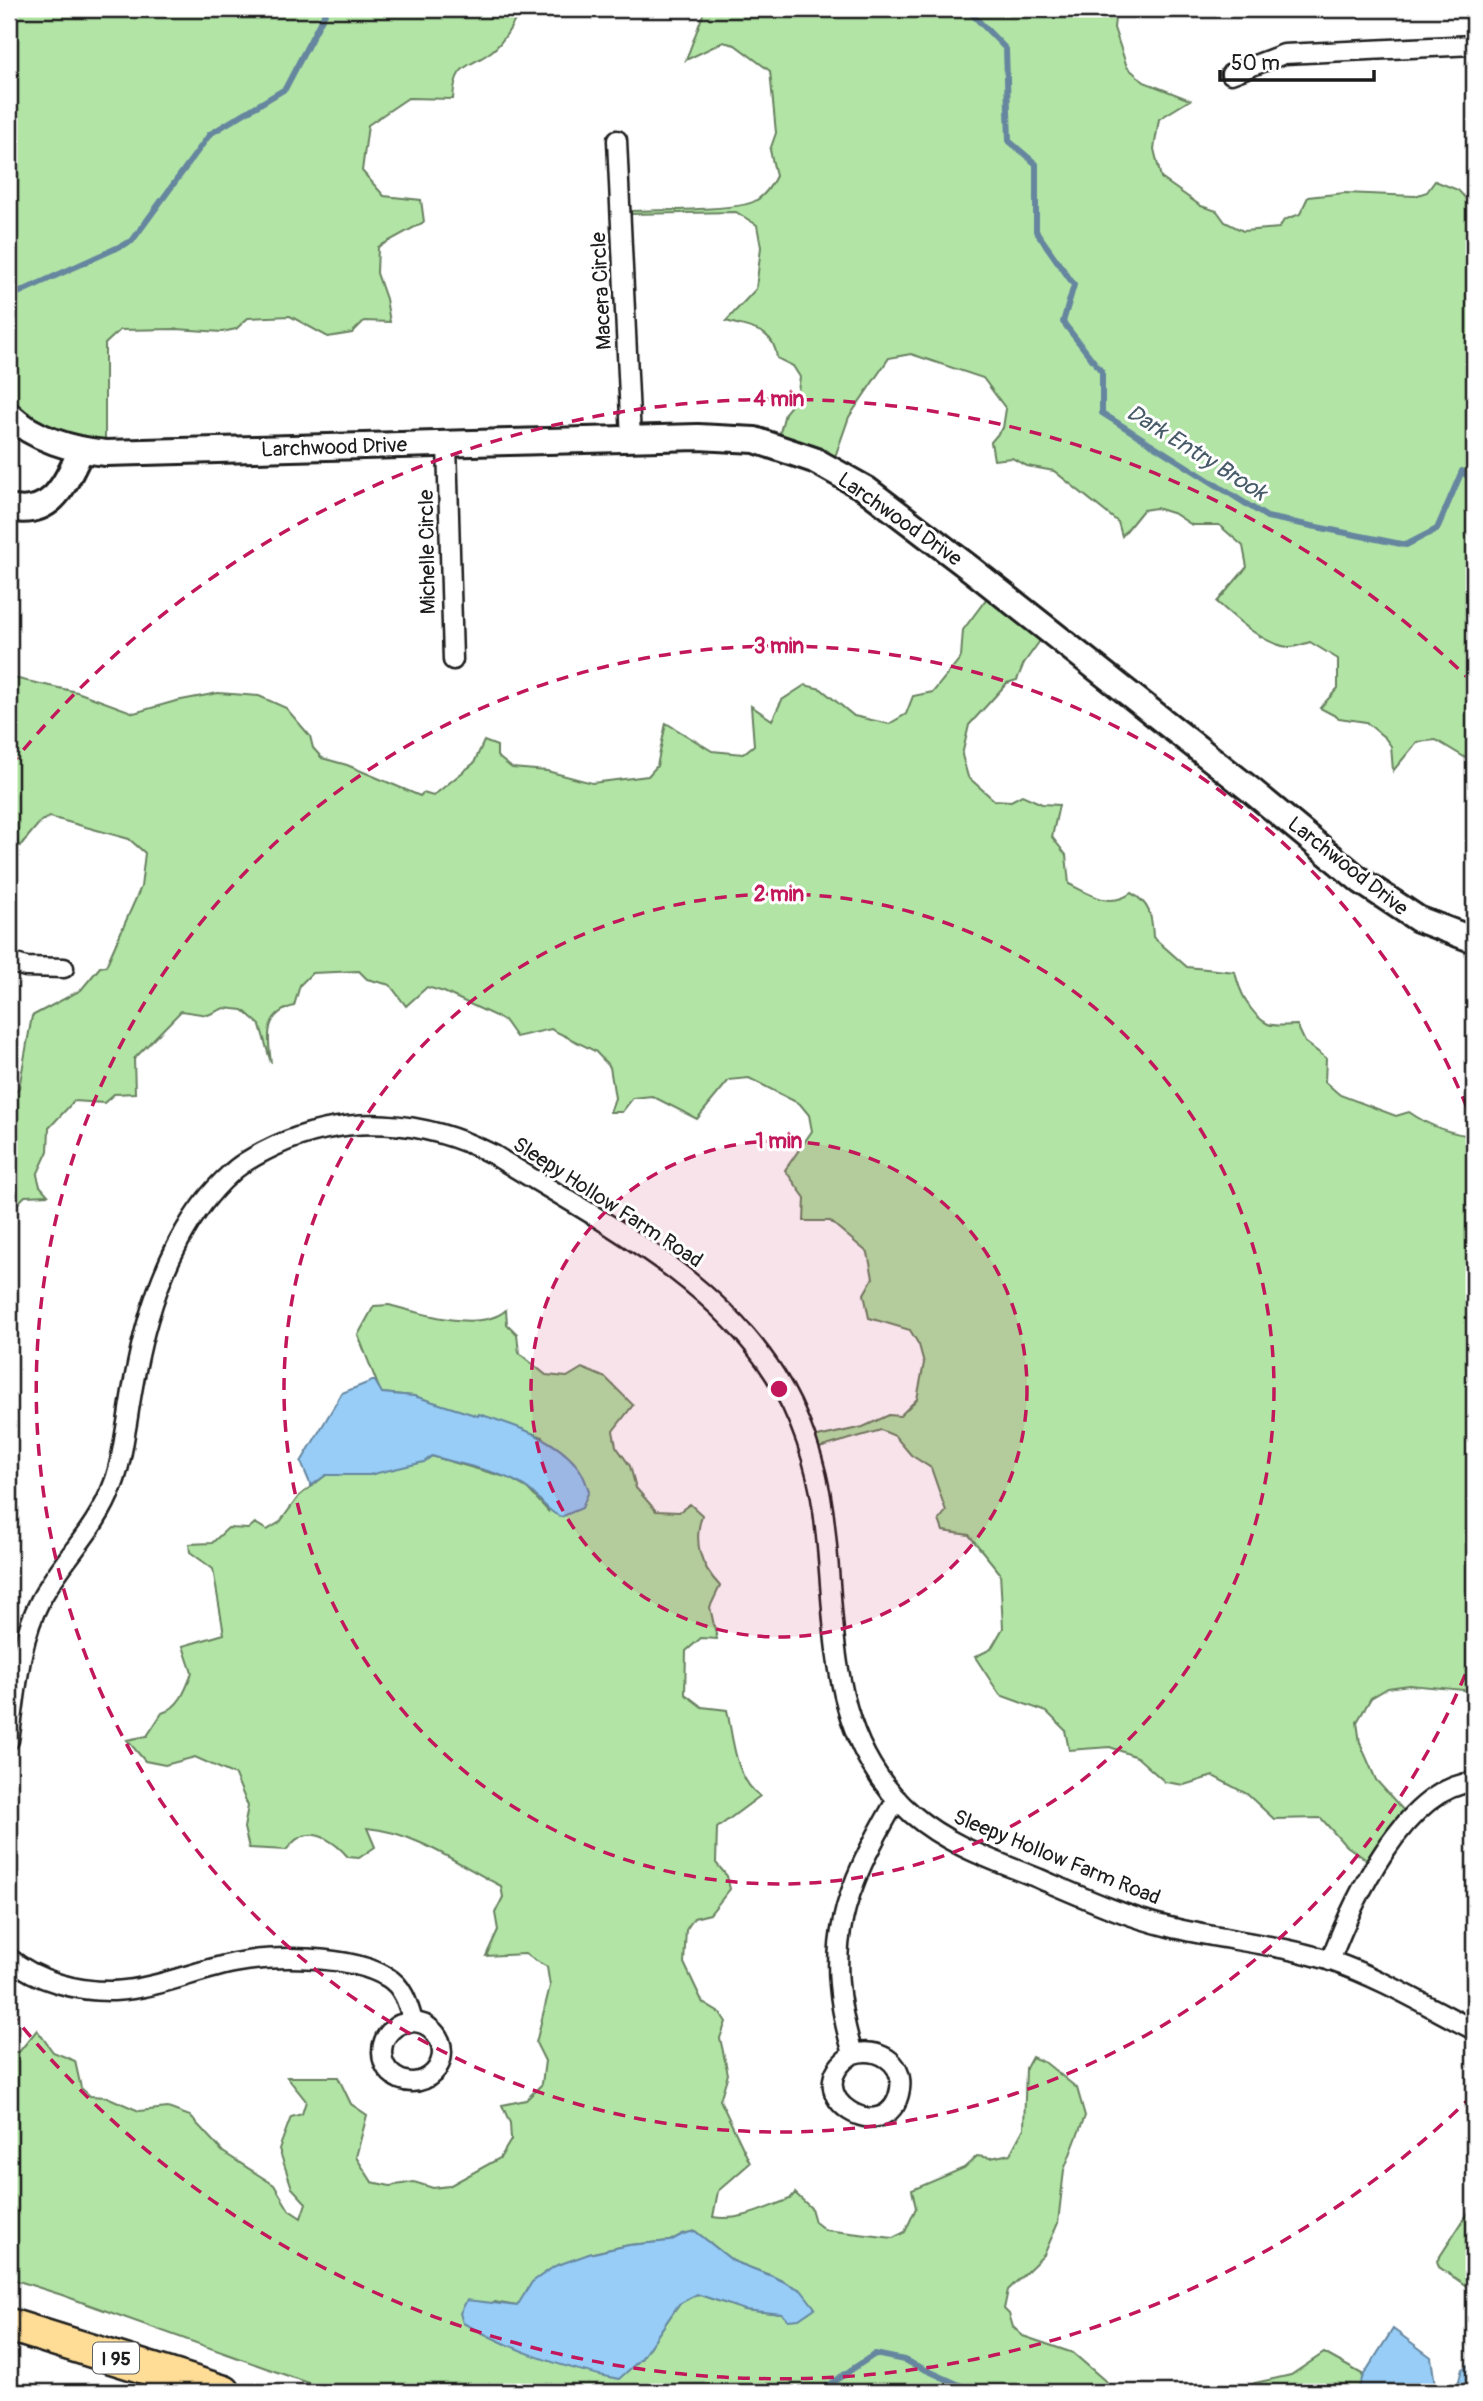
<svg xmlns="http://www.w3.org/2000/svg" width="1483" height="2401" font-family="Pangolin,sans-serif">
<rect width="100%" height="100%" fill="#fff"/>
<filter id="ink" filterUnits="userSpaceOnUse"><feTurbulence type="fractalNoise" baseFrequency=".0143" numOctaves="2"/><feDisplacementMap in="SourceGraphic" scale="14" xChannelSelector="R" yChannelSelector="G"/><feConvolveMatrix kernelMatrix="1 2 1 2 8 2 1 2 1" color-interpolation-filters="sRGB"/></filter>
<g filter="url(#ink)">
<path fill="#b2e5a5" stroke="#678060" stroke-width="2" fill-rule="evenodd" d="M9,9H521C514,22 504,42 492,51C469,69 455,61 453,99L408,98L368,125L362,171L384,196L421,200L424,222L378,247L377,273L386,299L390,322L364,321L352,333L328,337L290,316L248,318L236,329L222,332L176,329L120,330L105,344V457L9,414Z
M705,9H1116L1114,28L1127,67L1144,82L1190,100L1159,119L1154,149L1161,178L1201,206L1217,211L1225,222L1243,231L1279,228L1284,220L1300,214L1308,197L1345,193L1415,196L1427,192L1435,181L1458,190L1470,203L1474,204V763L1436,740L1417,742L1393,771L1391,746L1385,738L1366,722L1339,718L1320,708L1338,688V659L1310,642C1303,644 1294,648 1288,647C1263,644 1235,618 1217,602L1247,567L1243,546L1219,525H1192L1175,514L1156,508L1143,510L1122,536L1118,522L1054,471L1027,466L1012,458L994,460L991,442L1003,428L1006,409L983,378L911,354L889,358L849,417L830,471L775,452L785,413L797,398L800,377L793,366L777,358C774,328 751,329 726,321L756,289L761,247L757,225L736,212L630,214L628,211C651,210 739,211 755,201C764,196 772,185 776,176L770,150L776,133L770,71L735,45L723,42L686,60Z
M993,590L1047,631L1024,663L1017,680L1007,683L969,725L962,755L968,777L994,800L1011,801L1022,795L1042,804L1059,805L1052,837L1066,855L1069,884C1089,894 1110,909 1131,893C1150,903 1152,916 1153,937L1187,967L1235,972C1239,990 1250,1015 1268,1024C1276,1027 1289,1025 1297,1025L1305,1042L1326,1058L1325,1082L1340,1095L1396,1116L1409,1112C1429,1126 1450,1134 1474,1136V1691L1409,1685L1388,1688L1371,1698L1357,1722L1360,1743L1376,1780L1414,1822L1375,1866L1344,1844L1321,1818L1274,1819L1247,1794L1213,1776L1184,1785L1165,1782L1137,1757L1110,1747L1069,1750L1065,1730L1047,1712L1000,1695L975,1657L991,1649L1003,1628L1000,1573L969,1535L943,1531L939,1520L946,1511L931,1468L911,1455L895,1436L881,1430L812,1450L804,1440L863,1427L889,1415L900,1416L917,1399L924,1363L919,1345L910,1330L869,1318L864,1294L873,1278L868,1253L830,1221H804L805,1198L785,1170L812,1131L809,1115L800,1104L749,1078L729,1080L697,1119L652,1096L633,1098L622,1112H610L615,1098L610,1067L595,1051L551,1029L516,1037L504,1020L444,992L427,987L406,1006L390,985L367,979L359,971L312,973L300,985L294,1006C263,1014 268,1038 271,1063L260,1025L243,1010L224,1008L208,1015L181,1011L134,1059L135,1093L114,1094L104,1103L74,1101L49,1128L48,1151L37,1175L40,1186L48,1195L25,1196L16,1205L9,1207V1097L19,1088L32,1016L81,990L100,967L106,966L141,887L145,853L129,839L50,817L41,821L20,846L9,830V677L77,692L134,713L176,701L218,693L259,696L286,708L310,736L313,748L322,758L347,765L420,796L423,793L433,796L474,763L484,741L497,746V756L512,768L547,771L592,783L648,776L657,766L666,723L712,751L743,754L754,745L751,706L772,720L782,700L805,685L821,689L854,716L889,724L906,714L913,696L933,692L961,657L963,630Z
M389,1305C420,1313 480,1333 506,1310L507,1324L517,1334L519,1353L546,1375L567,1377L582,1368L606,1378L633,1405L613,1431L616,1446L630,1466L636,1488L656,1511L679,1512L690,1504L702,1515C693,1543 700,1565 720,1586L710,1607L717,1639L701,1638L686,1651L685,1694L702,1707L727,1710C733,1738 735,1779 760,1796L717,1828L716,1863L727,1876L730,1889L710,1914L694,1918L686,1930L684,1963L703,2003L721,2014L726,2022L720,2038L728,2074L720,2100L750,2163L718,2191L713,2217C740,2222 765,2208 790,2199L795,2193L811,2208L815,2222L825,2230L893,2238L905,2232L916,2208L912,2190L964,2168L977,2156L991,2158L1010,2154L1024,2128L1026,2068L1032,2057L1046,2063L1077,2088L1085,2116L1064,2170L1058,2223L1044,2255L1008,2290L1004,2309L1009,2314L1013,2327L1023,2336L1073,2353L1118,2392H333L62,2295L9,2278V2052H19L37,2030L53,2052L75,2061L81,2088L90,2096L107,2097L139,2111L168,2108L190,2116L223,2152L274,2185L289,2210L301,2218L306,2203L292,2188L279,2149L291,2117L302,2114L306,2101L287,2077H338L351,2104L367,2115L356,2157L372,2182L390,2186L414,2182L433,2188L449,2186L500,2158L511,2140L510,2123L502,2105L526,2100L542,2084L545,2061L536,2043L550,1986L547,1967L525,1954L486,1956L498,1930L495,1913L503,1897L501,1886C458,1864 415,1832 367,1828L375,1847L359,1858L348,1857C337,1844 317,1828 299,1838C294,1840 290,1846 286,1850L249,1848L244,1828L248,1806L235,1775L195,1757L165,1765L145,1761L127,1740L147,1736L162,1713C180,1707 186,1689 192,1673L183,1646L224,1634L213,1569L190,1552L189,1544L212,1543L228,1528L248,1529L255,1523L267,1530L280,1522L299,1496L326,1475H369L431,1456L509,1478L528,1489L548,1511L543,1437L480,1415L479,1417L414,1396L381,1393L358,1335L374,1306ZM695,2231L733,2261L772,2276L782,2314L745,2310L697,2294L679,2304L641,2359L494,2302L517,2306L589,2254L629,2245L670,2241L683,2234Z
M1474,2204V2291L1439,2267L1437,2261Z
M1324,2353L1362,2374L1363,2380L1357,2392H1240L1255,2383L1291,2375Z"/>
<path fill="#97cdf6" stroke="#66869f" stroke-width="2" d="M372,1381H375L382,1393L414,1396L478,1416L479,1414C513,1425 554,1437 577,1466C583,1472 586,1483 589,1491L582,1508L561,1517C543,1509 539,1495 524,1486C497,1470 462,1465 432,1456L424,1462L369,1475H326L311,1486L301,1462L342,1393Z
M695,2231L733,2261L772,2276L801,2290L815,2308L799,2319L788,2320L782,2314L745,2310L697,2294L679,2304L641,2359L619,2379C560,2368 516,2351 463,2323L460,2313L467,2300L517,2306L532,2282L555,2266L589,2254L629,2245L670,2241L683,2234Z
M1393,2329L1431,2357L1436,2392H1357L1363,2376Z
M1474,2361V2392H1456L1462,2369Z"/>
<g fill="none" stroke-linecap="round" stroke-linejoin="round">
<path stroke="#66869f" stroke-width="6" d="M967,9L1006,49L1009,141L1036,164V231L1074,285L1063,322L1102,372V413L1267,517L1406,545L1437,529L1462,471L1474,482
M9,297L132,241L210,134L285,89L327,9
M818,2392L875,2354L904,2360L975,2392"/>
<g stroke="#1c1c1c" stroke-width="23">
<path id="street" d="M1231,74L1284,54L1474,45
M617,140L631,439
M447,444L453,660
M9,962L26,967L64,968
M9,1740C17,1693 18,1644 40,1601C62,1559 96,1531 113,1485C121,1466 123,1444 127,1423C132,1389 138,1354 148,1320C163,1267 189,1211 230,1174C242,1162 260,1153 275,1146C347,1113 424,1119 494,1155C593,1217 711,1274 775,1375C800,1414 817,1465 823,1510C838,1617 822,1735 912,1814C949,1846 996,1861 1040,1879C1082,1897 1124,1916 1169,1927C1222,1940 1279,1944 1331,1961C1381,1978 1427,2006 1474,2030
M9,1958C37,1981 78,1992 114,1991C156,1989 194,1971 234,1963C275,1955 350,1955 387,1977C403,1986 408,2004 413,2021
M1330,1961C1352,1903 1404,1788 1474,1782
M382 2052a30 30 0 1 1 60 0a30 30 0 1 1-60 0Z
M853,2054C877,2047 904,2061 900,2089C890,2153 791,2095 853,2054C821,1946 843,1892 897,1799"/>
</g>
<g stroke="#1c1c1c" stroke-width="30">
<path id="secondary" d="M9,415C34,439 73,450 106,453L698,437L755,440L814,460L866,489L971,569L1252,791L1361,881L1418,919L1474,940
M9,508C53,518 65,483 81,451"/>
</g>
<g stroke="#1c1c1c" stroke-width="37">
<path id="highway" d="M9,2325L224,2392"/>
</g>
<use href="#street" stroke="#fff" stroke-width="18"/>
<use href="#secondary" stroke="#fff" stroke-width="24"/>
<use href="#highway" stroke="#ffdd96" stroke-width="32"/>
</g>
</g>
<circle cx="779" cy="1389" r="248" fill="#c2185b" fill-opacity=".12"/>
<g fill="none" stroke="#c2185b" stroke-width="3.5" stroke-dasharray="12 9">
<circle cx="779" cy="1389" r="248"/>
<circle cx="779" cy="1389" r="495"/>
<path d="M1473 1655A743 743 0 1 1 1473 1123"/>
<path d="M1473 2095A990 990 0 0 1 10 2012M10 766A990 990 0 0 1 1473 683"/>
</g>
<g text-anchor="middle" stroke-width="6" stroke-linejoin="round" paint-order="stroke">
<rect fill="#fff" stroke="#606060" stroke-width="2" x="93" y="2342.5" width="46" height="31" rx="5"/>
<g font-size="19" font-weight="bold" fill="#1c1c1c">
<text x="116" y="2365">I 95</text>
</g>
<g font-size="21" fill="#1c1c1c" stroke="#fff">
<text transform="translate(601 291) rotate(-93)" y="7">Macera Circle</text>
<text transform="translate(334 447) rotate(-2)" y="7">Larchwood Drive</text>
<text transform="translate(900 519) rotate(35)" y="7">Larchwood Drive</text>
<text transform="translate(427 552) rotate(-91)" y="7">Michelle Circle</text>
<text transform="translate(1348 866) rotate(38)" y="7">Larchwood Drive</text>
<text transform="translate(608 1202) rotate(33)" y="7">Sleepy Hollow Farm Road</text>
<text transform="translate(1057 1857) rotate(22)" y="7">Sleepy Hollow Farm Road</text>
</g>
<g font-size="23" font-style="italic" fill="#475a68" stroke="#fff">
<text transform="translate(1197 452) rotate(32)" y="8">Dark Entry Brook</text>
</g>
</g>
<circle cx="779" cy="1389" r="10" fill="#c2185b" stroke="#fff" stroke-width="3.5"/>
<g font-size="21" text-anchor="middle" font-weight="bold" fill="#c2185b" stroke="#fff" stroke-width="6" stroke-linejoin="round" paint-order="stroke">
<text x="779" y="406">4 min</text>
<text x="779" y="653">3 min</text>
<text x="779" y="901">2 min</text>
<text x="779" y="1148">1 min</text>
</g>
<rect width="1483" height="2401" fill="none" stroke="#fff" stroke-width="35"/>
<rect x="18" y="18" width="1448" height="2366" fill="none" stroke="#1c1c1c" stroke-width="2.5" filter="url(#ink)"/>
<path d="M1220 70v10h154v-10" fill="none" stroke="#1c1c1c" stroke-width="3.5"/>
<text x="1231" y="70" font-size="21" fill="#1c1c1c" stroke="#ffffff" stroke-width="5" paint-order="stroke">50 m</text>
</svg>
